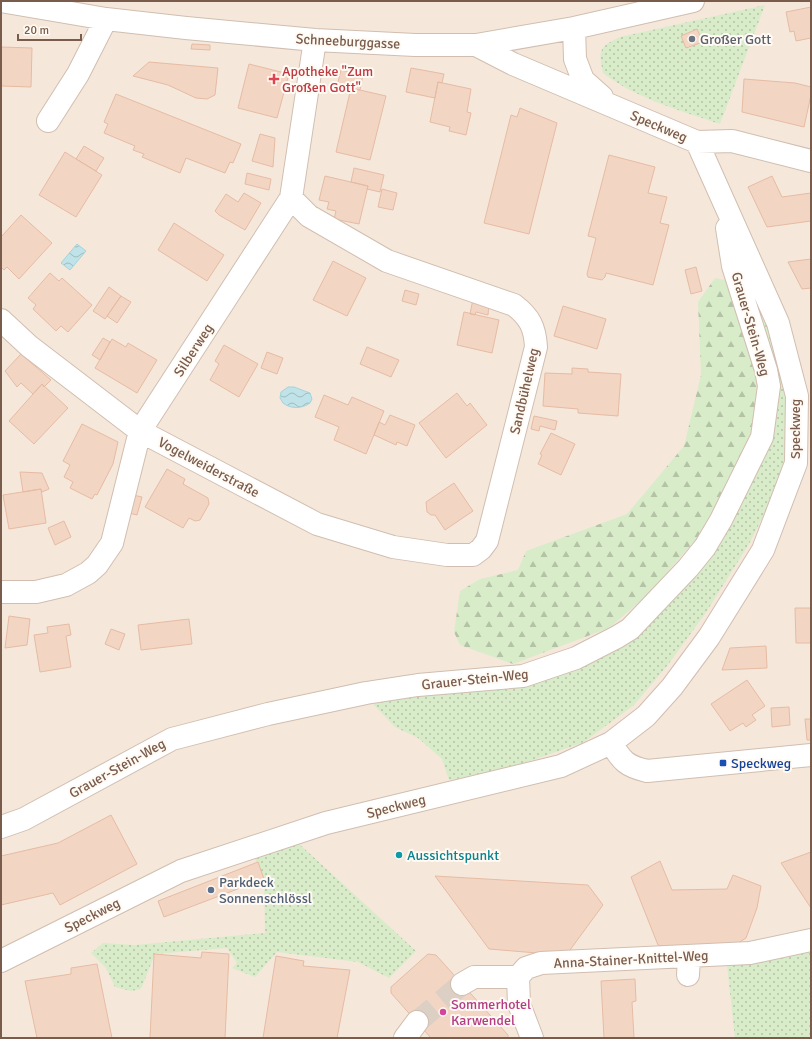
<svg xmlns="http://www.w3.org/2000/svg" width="812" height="1039" font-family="Signika,sans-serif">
<defs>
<pattern id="green-dots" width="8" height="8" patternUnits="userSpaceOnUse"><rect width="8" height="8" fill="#d8ecc9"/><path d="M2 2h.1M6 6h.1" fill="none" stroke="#b4c2a5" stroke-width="1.8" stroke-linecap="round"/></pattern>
<pattern id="forest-firs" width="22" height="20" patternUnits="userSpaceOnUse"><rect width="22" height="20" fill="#d8ecc9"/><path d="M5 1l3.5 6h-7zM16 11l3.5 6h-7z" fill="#b4c2a5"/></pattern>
<pattern id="water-waves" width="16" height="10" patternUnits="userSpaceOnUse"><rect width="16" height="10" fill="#bfe3e8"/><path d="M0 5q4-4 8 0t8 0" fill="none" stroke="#a0bbbe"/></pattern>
</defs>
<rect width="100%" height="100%" fill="#fdf6ec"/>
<path fill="#f5e8da" d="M1,1H811V1038H1Z"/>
<path fill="url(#green-dots)" d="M765,5L720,124C679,110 637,99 603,73C598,50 599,47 620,37Z
M752,291L771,335L785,395L787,448L776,491L749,544L705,614L667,666L634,705L584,742L499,772L449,780L442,759L418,738L395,727L372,703L454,688L643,626L769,434Z
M296,841L416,951L389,978L358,962L277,952L255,977L232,968L237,963L227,948L155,954L141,989L131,991L115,987L106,968L91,953L103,943L135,945L265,933L264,879L255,859Z
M811,948V1038H735L727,965Z"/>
<path fill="url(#forest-firs)" d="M715,278L730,281L758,365L754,434L699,536L645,597L609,628L513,664L460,645L454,632L460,591L480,579L518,570L526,551L627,514L684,446L701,375L698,302Z"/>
<path fill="url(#water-waves)" stroke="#a5d3da" d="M77,244L86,251L70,270L61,263Z
M294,387L310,393L312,399L310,403C302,409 290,409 283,403L280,398L281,392L288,387Z"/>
<path fill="#f3d5c3" stroke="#e6bba3" d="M811,7V38L796,41L794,31L790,32L786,12Z
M697,29L703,42L686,48L681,36Z
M192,44L210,45V50L191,49Z
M1,47L32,48L31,87L1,86Z
M149,62L218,68L215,95L207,99L196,98L168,85L133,76Z
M249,64L289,74L277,118L238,108Z
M411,68L444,74L442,83L438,82L435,98L406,92Z
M341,70L363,75L360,90L337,86Z
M744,79L795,83L811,87V95L804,127L742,112Z
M438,82L471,89L467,112L471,113L466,135L449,131L450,127L430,122Z
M351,88L386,96L370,160L336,152Z
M116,94L241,144L233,163L230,162L225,173L186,158L180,173L142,157L144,154L133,150L135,146L104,133L108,124L104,122Z
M520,108L557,123L529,234L484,223L511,115L517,117Z
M260,134L275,138L273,167L252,161Z
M84,146L104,158L96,171L76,159Z
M65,152L102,175L76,217L39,195Z
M609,155L655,167L648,193L667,197L660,223L669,225L653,285L606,273L605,277L602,280L588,277L587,274L596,238L588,236Z
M354,168L384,175L380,192L367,189L368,186L351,182Z
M247,173L271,179L269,190L245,184Z
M325,176L368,186L359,224L334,219L336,211L327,209L329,202L319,200Z
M772,176L782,197L811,193V221L767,227L748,187Z
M382,189L397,193L393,210L378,207Z
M244,193L261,203L245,230L219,215L215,211L226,194L238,202Z
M21,215L52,243L19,279L7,267L4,270L1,267V237Z
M174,223L224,255L207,281L158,250Z
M811,259V288L802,289L788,262Z
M333,261L366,278L347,316L313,300Z
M696,267L702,291L691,294L685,270Z
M50,273L59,281L62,278L92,305L68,332L61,326L56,331L33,309L36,305L28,298Z
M109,287L121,296L105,319L93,311Z
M405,290L419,294L416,305L402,301Z
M121,296L131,302L117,323L107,316Z
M473,299L489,304L488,315L476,312L475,315L470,314Z
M563,306L606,319L597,349L554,336Z
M464,312L499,320L492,353L457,345Z
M103,338L110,342L100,360L92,355Z
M112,339L126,347L128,343L157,360L137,393L95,368Z
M224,345L258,364L239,397L210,380L219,364L215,361Z
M367,347L399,360L391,377L360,364Z
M267,352L283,358L277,374L261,368Z
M21,354L51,380L44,387L42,384L33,394L21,383L17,387L5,371Z
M572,368L588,369V372L621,374L618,416L578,413V409L543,406L545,373L572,374Z
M42,384L68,408L34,444L9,421Z
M457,393L467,406L470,403L487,425L446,458L419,423Z
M324,395L348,405L352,397L384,411L366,454L334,440L339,427L315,417Z
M390,415L415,425L407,446L397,442L396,445L374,435L379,422L385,425Z
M534,416L557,421L555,430L540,426L539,431L531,429Z
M82,424L118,442L113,464L97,495L95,494L92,499L70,488L73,482L64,477L70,465L63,461Z
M551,433L575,444L561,475L538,464L542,455L540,454Z
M167,469L185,479L183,484L208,498L209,504L200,520L195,521L189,518L183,528L145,507Z
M20,472L42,473L49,489L42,492L41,489L23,492Z
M454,483L473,511L445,530L435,515H431L427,512L426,502Z
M41,489L46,523L9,529L3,495Z
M133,495L142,497L137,515L129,513Z
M64,521L71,537L55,545L48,528Z
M795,608H811V643H796Z
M9,616L30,619L27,645L5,648Z
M189,619L192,644L141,650L138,625Z
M69,624L71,635L66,636L71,667L40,672L34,635L48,633L47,627Z
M111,629L125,634L119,650L105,644Z
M766,646L767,668L722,670L730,648Z
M747,680L765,706L752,715L756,720L746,727L743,723L730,731L711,704Z
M789,707L790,725L772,727L771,708Z
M805,719H811V740H807Z
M111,815L137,864L60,905L53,893L1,905V856L58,843Z
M811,852V908L781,863Z
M660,861L672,890L727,889L733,875L761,886L757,908L746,938L735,945L668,948L658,945L631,877Z
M258,862L264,879L164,917L158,901Z
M435,876L588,885L603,905L570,950L561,955L489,949Z
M202,952L229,954L225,1038H150L154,954L201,958Z
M428,954L436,955L508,1035V1038H431L391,993V987Z
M276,956L304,961L303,966L350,970L337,1038H263Z
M97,964L112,1038H37L25,981L71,974V968Z
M635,979L636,1001L632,1002L634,1038H636H604L601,981Z"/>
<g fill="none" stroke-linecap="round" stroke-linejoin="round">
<path stroke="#dcd0c4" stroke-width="22" stroke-dasharray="22 11" stroke-linecap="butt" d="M417,1022L462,984"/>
<g stroke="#d1beb0" stroke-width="24">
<path id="minor" d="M1,1L106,19L186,28L315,40L415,45H476L574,28L693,1
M574,28L575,59L583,80L602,97
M48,121L78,74L106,19
M697,142L732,141L811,161
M1,320L29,346L140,431L317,524L393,547L447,555H473L481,549L487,541L536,347C535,328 530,317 514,305L387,261L309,216L291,198
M1,592H36L66,585L88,573L97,565L112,543L140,431L291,198L315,40
M611,743C622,761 626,766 647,771L811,755
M1,827L24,819L172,739L268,714L366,693L418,685L523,676L576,658L617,637L630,629L688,568L705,547L721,520L762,437L769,386L766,370L733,266L727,228
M1,961L181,871L326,823L561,766L611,743L646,716L672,687L709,637L763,550L796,463L797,396L778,323L697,142L513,64L476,45
M688,975L689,957
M462,984L474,977H518
M405,1038L417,1022
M532,1038L519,1004L518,977L526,968L541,963L750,953L811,940"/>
</g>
<use href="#minor" stroke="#fff" stroke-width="22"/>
</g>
<circle fill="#6b7280" stroke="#fffaf3" stroke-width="1.5" cx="692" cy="39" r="4"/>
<path fill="#e0444e" stroke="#fffaf3" stroke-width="1.5" d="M272 73h4v4h4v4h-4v4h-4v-4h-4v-4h4z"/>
<rect fill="#1a4fb4" stroke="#fffaf3" stroke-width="1.5" x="719" y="759" width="8" height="8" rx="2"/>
<circle fill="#0f9aa8" stroke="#fffaf3" stroke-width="1.5" cx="399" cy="855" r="4"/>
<circle fill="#5c6f8a" stroke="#fffaf3" stroke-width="1.5" cx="211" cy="890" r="4"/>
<circle fill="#d1479c" stroke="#fffaf3" stroke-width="1.5" cx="443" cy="1012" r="4"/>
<g text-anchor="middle" stroke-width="4" stroke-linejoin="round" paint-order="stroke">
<g font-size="14" fill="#5b616d" stroke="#fffaf3" text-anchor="start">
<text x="700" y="44">Großer Gott</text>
</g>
<g font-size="14" fill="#7a5c4d" stroke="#fffaf3">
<text transform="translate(348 41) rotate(3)" y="5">Schneeburggasse</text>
<text transform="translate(659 126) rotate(23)" y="5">Speckweg</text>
<text transform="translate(751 324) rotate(74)" y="5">Grauer-Stein-Weg</text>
<text transform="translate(193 350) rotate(-57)" y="5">Silberweg</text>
<text transform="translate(524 391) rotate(-77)" y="5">Sandbühelweg</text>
<text transform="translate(795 429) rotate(-90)" y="5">Speckweg</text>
<text transform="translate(209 467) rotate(28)" y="5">Vogelweiderstraße</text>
<text transform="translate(475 679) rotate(-6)" y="5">Grauer-Stein-Weg</text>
<text transform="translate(117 768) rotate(-29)" y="5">Grauer-Stein-Weg</text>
<text transform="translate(396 806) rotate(-14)" y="5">Speckweg</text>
<text transform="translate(92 915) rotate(-27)" y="5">Speckweg</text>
<text transform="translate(631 959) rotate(-3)" y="5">Anna-Stainer-Knittel-Weg</text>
</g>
<g font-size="14" fill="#be3a42" stroke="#fffaf3" text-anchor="start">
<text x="282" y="76">Apotheke "Zum<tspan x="282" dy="16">Großen Gott"</tspan></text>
</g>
<g font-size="14" fill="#164399" stroke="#fffaf3" text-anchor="start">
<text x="731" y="768">Speckweg</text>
</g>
<g font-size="14" fill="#0d838f" stroke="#fffaf3" text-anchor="start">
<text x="407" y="860">Aussichtspunkt</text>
</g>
<g font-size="14" fill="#4e5e75" stroke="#fffaf3" text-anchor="start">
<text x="219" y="887">Parkdeck<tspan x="219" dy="16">Sonnenschlössl</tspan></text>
</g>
<g font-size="14" fill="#b23c85" stroke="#fffaf3" text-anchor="start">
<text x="451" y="1009">Sommerhotel<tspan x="451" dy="16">Karwendel</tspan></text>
</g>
</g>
<rect width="812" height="1039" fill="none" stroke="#7a5c4d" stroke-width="4"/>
<path d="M18 34v6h63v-6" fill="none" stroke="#7a5c4d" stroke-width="2"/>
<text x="24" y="34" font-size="12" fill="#7a5c4d" stroke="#fffaf3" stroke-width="3" paint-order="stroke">20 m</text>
</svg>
